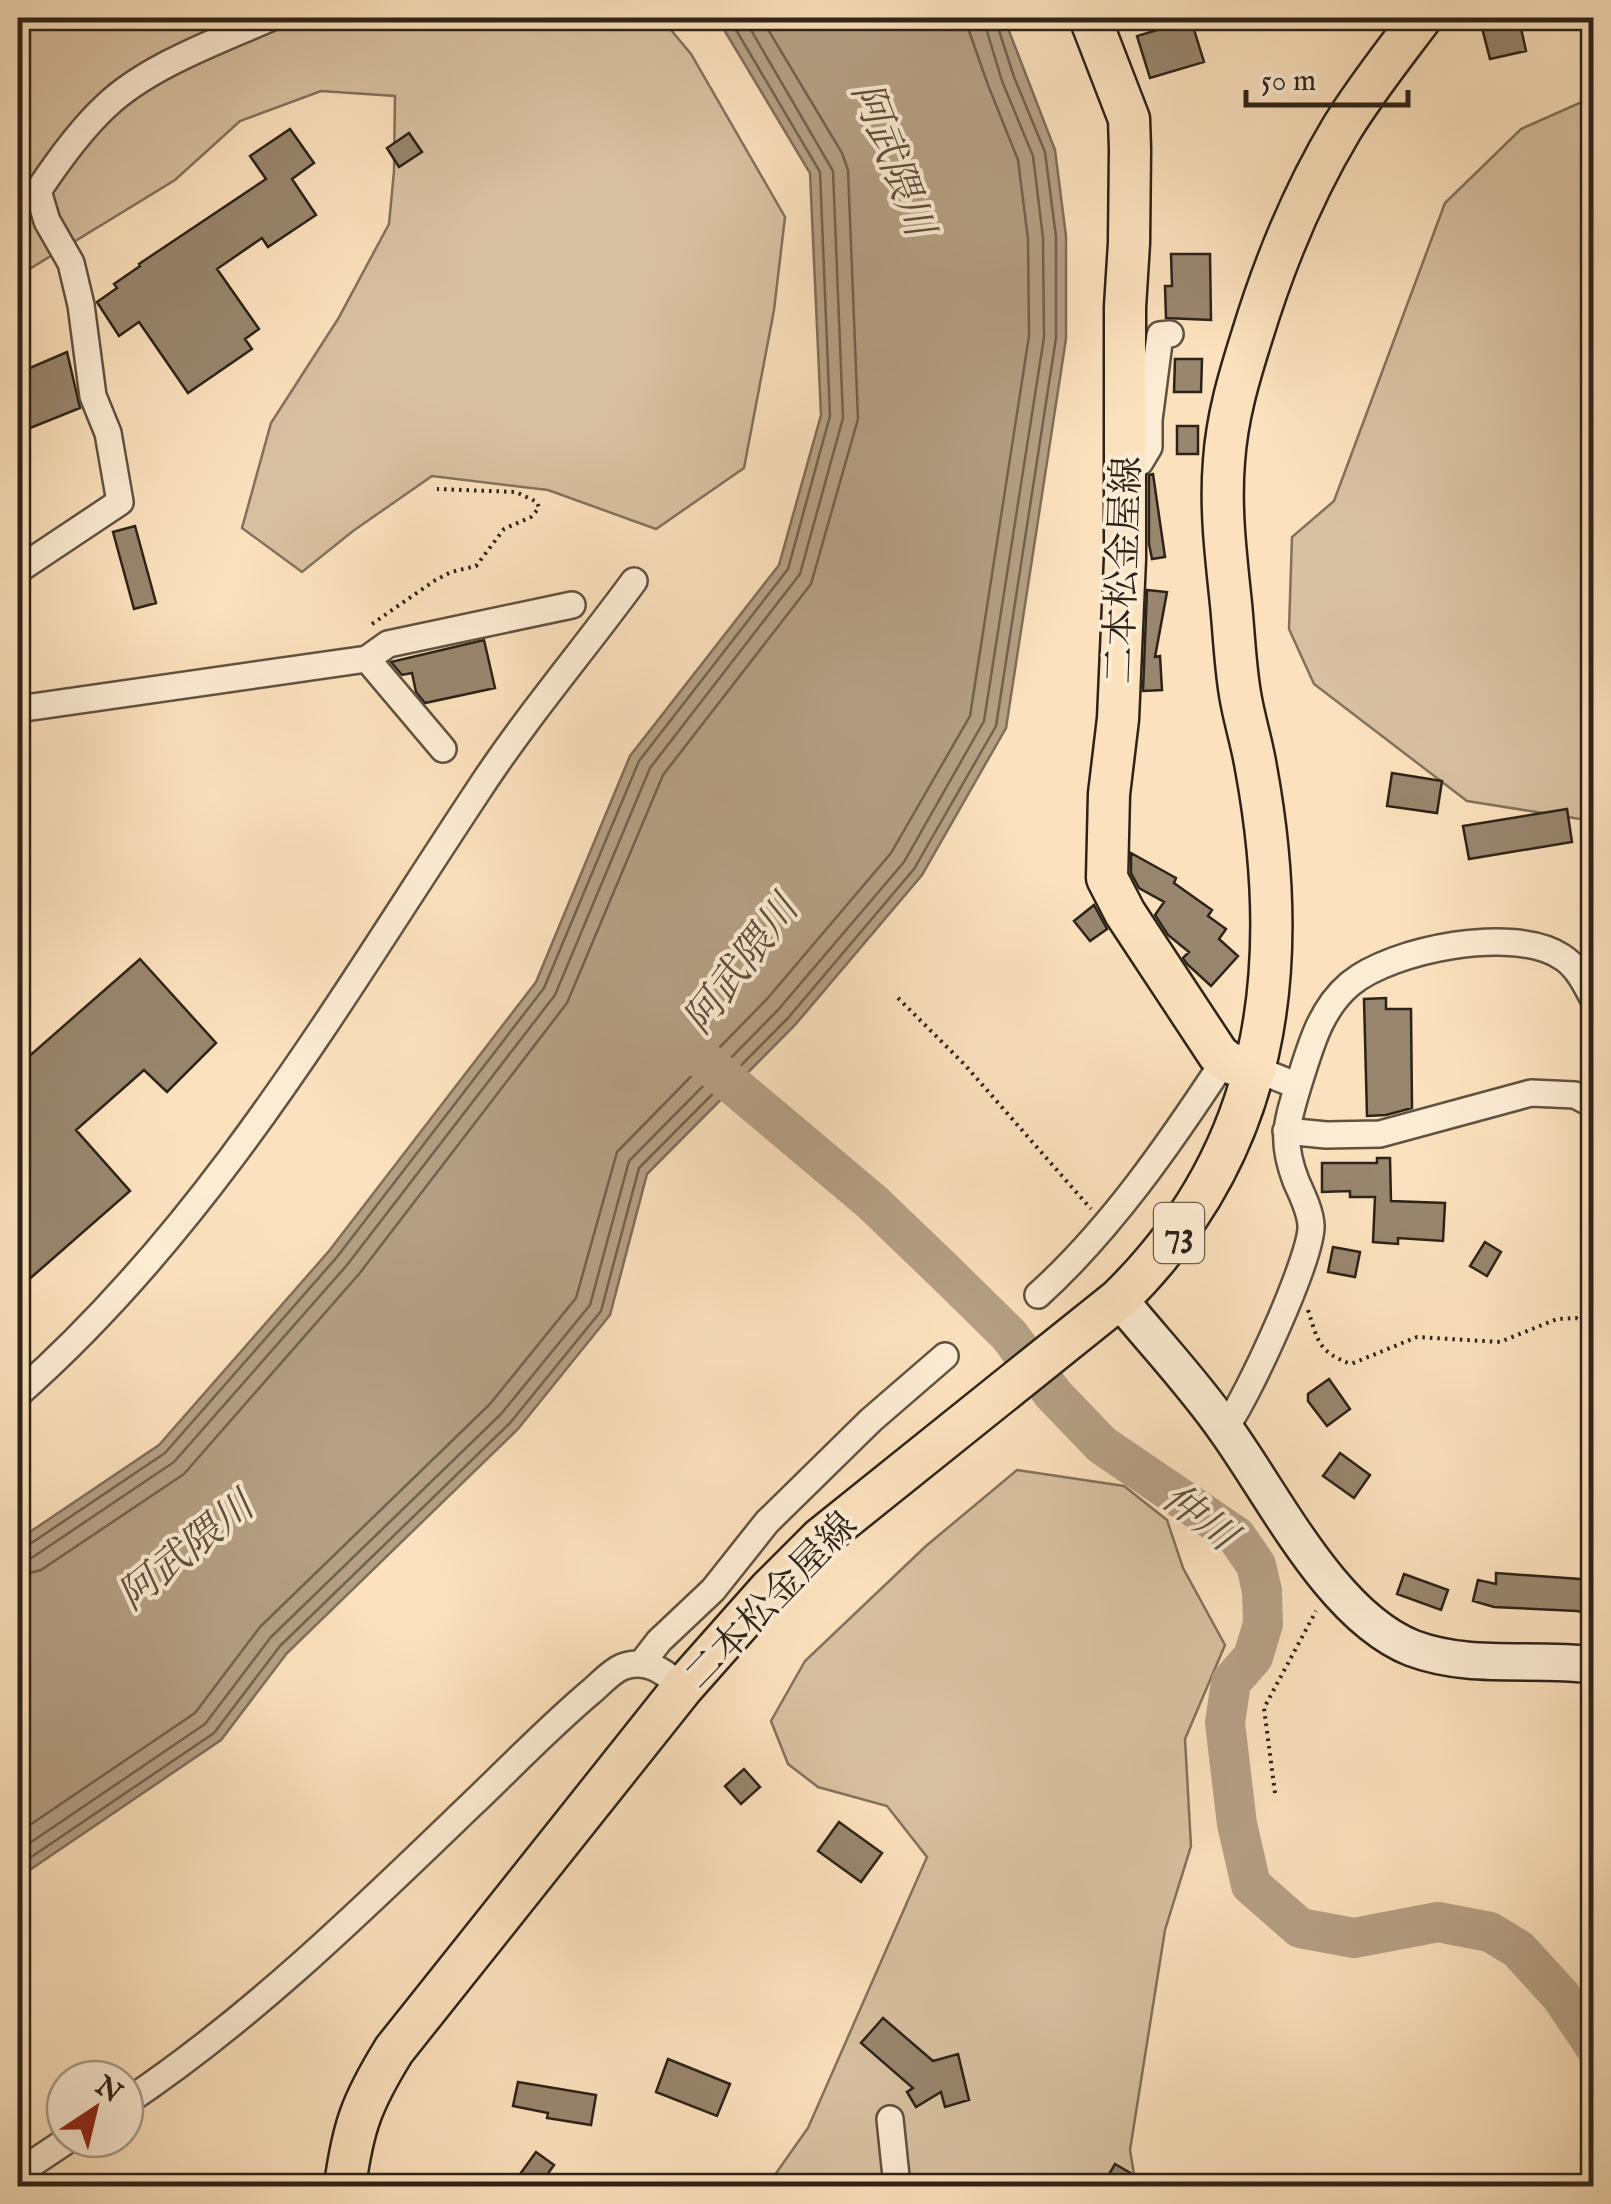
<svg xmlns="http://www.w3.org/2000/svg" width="1611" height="2204" font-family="'IM FELL English','Noto Serif JP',serif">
<rect width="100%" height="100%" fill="#fbe1bd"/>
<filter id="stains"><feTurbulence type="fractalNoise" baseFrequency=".002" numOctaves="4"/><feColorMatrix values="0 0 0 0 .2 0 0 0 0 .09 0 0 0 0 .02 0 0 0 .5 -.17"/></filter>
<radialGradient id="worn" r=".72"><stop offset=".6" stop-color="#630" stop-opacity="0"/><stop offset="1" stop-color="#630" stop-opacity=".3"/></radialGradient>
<path fill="#d8c1a1" stroke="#82725c" stroke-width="2.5" d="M18,18H661L691,54L785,217L774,310L744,468L656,529L548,490L432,476L353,531L302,572L242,528L271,423L338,319L389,224L394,171L395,96L321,91L240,121L175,180L18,276Z
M1593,97V821L1467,801L1314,684L1289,629L1292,537L1334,501L1445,203L1521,129Z
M1017,1470L1124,1486L1167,1520L1183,1568L1225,1645L1185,1739L1191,1846L1165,1930L1130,2150L1136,2186H767L808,2128L927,1857L887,1806L818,1787L788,1764L771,1721L805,1661L926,1546Z"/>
<path fill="#b5a085" stroke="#7f6e59" stroke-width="2.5" d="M717,18H1004L1055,150L1066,236V339L1006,728L922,875L795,1025L647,1174L610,1315L518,1429L287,1653L221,1740L18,1878V1540L159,1445L329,1251L536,982L630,756L779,565L821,415L810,173Z"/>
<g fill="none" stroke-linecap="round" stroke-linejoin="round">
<path stroke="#71624e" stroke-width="2.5" d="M18,1548L27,1546L165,1453L337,1257L544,988L639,761L788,569L830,416L820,172L729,18
M18,1561L33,1557L174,1462L347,1265L555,995L650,768L800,574L843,418L833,171L744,18
M18,1576L41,1570L184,1474L359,1274L567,1003L663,775L811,584L858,419L848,170L842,153L761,18
M18,1833L195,1713L260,1627L490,1404L576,1298L617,1152L767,999L891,853L970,716L1029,336L1028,239L1018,160L988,85L969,31L968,18
M18,1851L205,1724L271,1637L501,1414L590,1305L629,1161L778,1010L904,862L984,721L1044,337L1043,238L1033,156L1002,81L983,18
M18,1866L214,1733L280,1646L510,1423L601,1311L639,1168L788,1018L914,869L996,726L1056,338V237L1045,152L1014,77L995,18"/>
<path stroke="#b5a085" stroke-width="40" d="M695,1053L872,1202L948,1275L1009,1335L1053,1394L1102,1445L1236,1536L1256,1565L1262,1591L1263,1624L1253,1657L1231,1682L1225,1723L1237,1824L1251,1885L1300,1928L1354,1938L1438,1922L1490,1932L1518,1949L1561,1996L1594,2045"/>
</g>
<path fill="#98866e" stroke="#2d2318" stroke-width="2.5" d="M1519,19L1526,51L1490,59L1482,28Z
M1191,20L1204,62L1150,78L1137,36Z
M290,129L314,163L292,179L316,215L268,247L262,238L217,269L259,329L245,339L252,349L188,393L139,322L119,336L97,302L117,288L114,284L140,266L139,264L266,179L250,156Z
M409,133L422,152L399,167L387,148Z
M1171,254H1210L1211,320L1166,318L1165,286H1172Z
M67,352L80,408L18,433V373Z
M1175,359H1202L1201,392H1174Z
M1177,426H1198V454H1177Z
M1153,474L1165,557L1152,559L1149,544V475Z
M135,526L156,603L134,609L113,532Z
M1147,590L1167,592L1155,657L1160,656L1162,690L1143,691Z
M484,640L495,688L425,703L416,692L412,673L402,675L391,662Z
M1392,773L1442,781L1437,813L1387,806Z
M1567,809L1572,842L1469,859L1463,826Z
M1131,853L1176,878L1174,883L1212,910L1208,916L1226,929L1219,939L1238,956L1211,986L1187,964L1183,958L1189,952L1168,935L1155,915L1164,902L1139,888L1131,873Z
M1094,905L1107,929L1090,941L1074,921Z
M140,959L216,1043L167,1092L144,1070L76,1130L130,1191L18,1289V1066Z
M1386,998V1009H1411L1412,1108L1386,1115L1367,1116L1364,999Z
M1377,1158H1390L1391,1201L1445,1203L1443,1241L1398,1238V1244L1373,1242L1375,1197H1350V1191L1322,1192V1163H1377Z
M1485,1242L1501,1252L1487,1276L1470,1266Z
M1333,1247L1360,1252L1355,1277L1328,1272Z
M1329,1379L1350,1409L1327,1426L1308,1401V1394Z
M1340,1453L1370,1475L1354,1498L1323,1476Z
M1496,1573L1594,1580V1615L1577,1611L1494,1607L1473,1601L1478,1580L1496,1584Z
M1404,1574L1448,1590L1441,1610L1397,1594Z
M744,1769L760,1787L741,1804L725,1786Z
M839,1822L882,1853L861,1882L818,1851Z
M883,2018L933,2061L958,2054L969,2100L945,2107L941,2092L916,2107L907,2092L913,2088L861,2043Z
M668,2059L730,2084L717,2116L656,2092Z
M518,2082L596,2095L591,2125L547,2118L548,2113L513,2106Z
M536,2152L554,2165L539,2186H532L518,2177Z
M1115,2164L1153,2186H1102Z"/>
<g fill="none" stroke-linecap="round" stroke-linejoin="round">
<g stroke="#605241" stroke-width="30">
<path id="street" d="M1126,466L1140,462L1149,447V420L1160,335L1170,334
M18,570L120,502L108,433L93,396L81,305L71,263L47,221L38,191C58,161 80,130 106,106C148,66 218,41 270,18
M367,659L388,644L572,605
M18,709L367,659L443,749
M1298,1086C1310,1049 1319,1010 1350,984C1392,949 1514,925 1562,957C1577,966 1586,985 1594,1000
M1286,1131L1326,1135L1380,1134L1531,1093L1575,1095L1594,1105
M1038,1295C1111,1229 1170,1143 1224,1061
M18,1394C209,1226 337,1004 476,794C524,720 582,652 634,581
M1225,1428C1246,1401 1313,1256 1311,1225C1310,1210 1302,1195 1296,1181C1281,1142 1286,1125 1298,1086L1256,1069
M642,1663L659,1641L713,1590L767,1522L871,1420L945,1356
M125,2103C251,2019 362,1910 471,1805C511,1767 550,1726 593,1690C601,1683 612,1671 622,1667C647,1657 665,1673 683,1687
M890,2119L897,2186
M18,2173L69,2139"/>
</g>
<g stroke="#2d2318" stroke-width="40">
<path id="secondary" d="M1119,1299C1155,1343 1194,1384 1226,1430C1275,1498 1332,1616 1412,1648C1470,1670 1533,1657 1594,1665"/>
</g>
<g stroke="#2d2318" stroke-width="45">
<path id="primary" d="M1090,18L1129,119L1130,149L1129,243L1125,307V559L1118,719L1109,794L1107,878L1125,913L1218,1054C1228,1065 1241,1067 1256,1069
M345,2186C353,2126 362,2102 394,2050L683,1687L769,1590L821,1538L1119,1299C1270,1151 1293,969 1256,768C1252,743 1244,719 1240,694C1235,664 1234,634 1231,604C1226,556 1220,509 1224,461C1227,417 1239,377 1252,336C1274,264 1303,193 1342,128C1366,89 1394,54 1421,18"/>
</g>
<path stroke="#2d2318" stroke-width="4" stroke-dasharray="2.5 5" stroke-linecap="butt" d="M372,624L434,581L451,572L476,566L504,529L531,517L539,508L537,502L516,492L437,489
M898,998L965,1065L1091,1209
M1308,1310C1318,1341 1318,1352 1351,1364L1417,1337L1500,1342L1557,1319L1576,1318L1594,1329
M1275,1793L1264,1708L1316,1611"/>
<use href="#street" stroke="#fcecd4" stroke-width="25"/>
<use href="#secondary" stroke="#fcecd4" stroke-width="35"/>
<use href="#primary" stroke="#fbe1bd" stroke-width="40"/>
</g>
<g text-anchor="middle" stroke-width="8" stroke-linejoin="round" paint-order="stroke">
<rect fill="#fcecd4" stroke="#6b5f50" stroke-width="2.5" x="1154" y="1203" width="50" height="60" rx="8"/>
<g font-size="35" font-weight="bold" fill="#2d2318">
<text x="1179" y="1245">73</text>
</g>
<g font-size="38" fill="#2d2318" stroke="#fcecd4">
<text transform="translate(1122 570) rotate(-88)" y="13">二本松金屋線</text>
<text transform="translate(770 1600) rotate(-46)" y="13">二本松金屋線</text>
</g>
<g font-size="40" font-style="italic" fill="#5d4f3e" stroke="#fcecd4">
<text transform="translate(894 159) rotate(69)" y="14">阿武隈川</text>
<text transform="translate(740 964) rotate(-53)" y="14">阿武隈川</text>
<text transform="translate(1200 1516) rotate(38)" y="14">仲川</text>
<text transform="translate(185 1550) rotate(-39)" y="14">阿武隈川</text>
</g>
</g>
<rect width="1611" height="2204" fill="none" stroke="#fbe1bd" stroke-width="60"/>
<rect x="20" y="20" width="1571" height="2164" fill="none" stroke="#2d2318" stroke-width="5"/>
<rect x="30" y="30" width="1551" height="2144" fill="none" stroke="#2d2318" stroke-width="2.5"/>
<g transform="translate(95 2109) rotate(35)"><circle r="48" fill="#fcecd4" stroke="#a99c89" stroke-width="2.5"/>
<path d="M0-8L18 38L0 25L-18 38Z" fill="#8f2418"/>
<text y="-15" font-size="28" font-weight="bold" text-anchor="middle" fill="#2d2318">N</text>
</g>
<path d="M1246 90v15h162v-15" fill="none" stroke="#2d2318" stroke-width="5"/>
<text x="1261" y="90" font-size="30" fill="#2d2318" stroke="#fcecd4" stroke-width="8" paint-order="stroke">50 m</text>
<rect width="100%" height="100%" filter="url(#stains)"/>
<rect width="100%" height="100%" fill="url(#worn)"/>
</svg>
